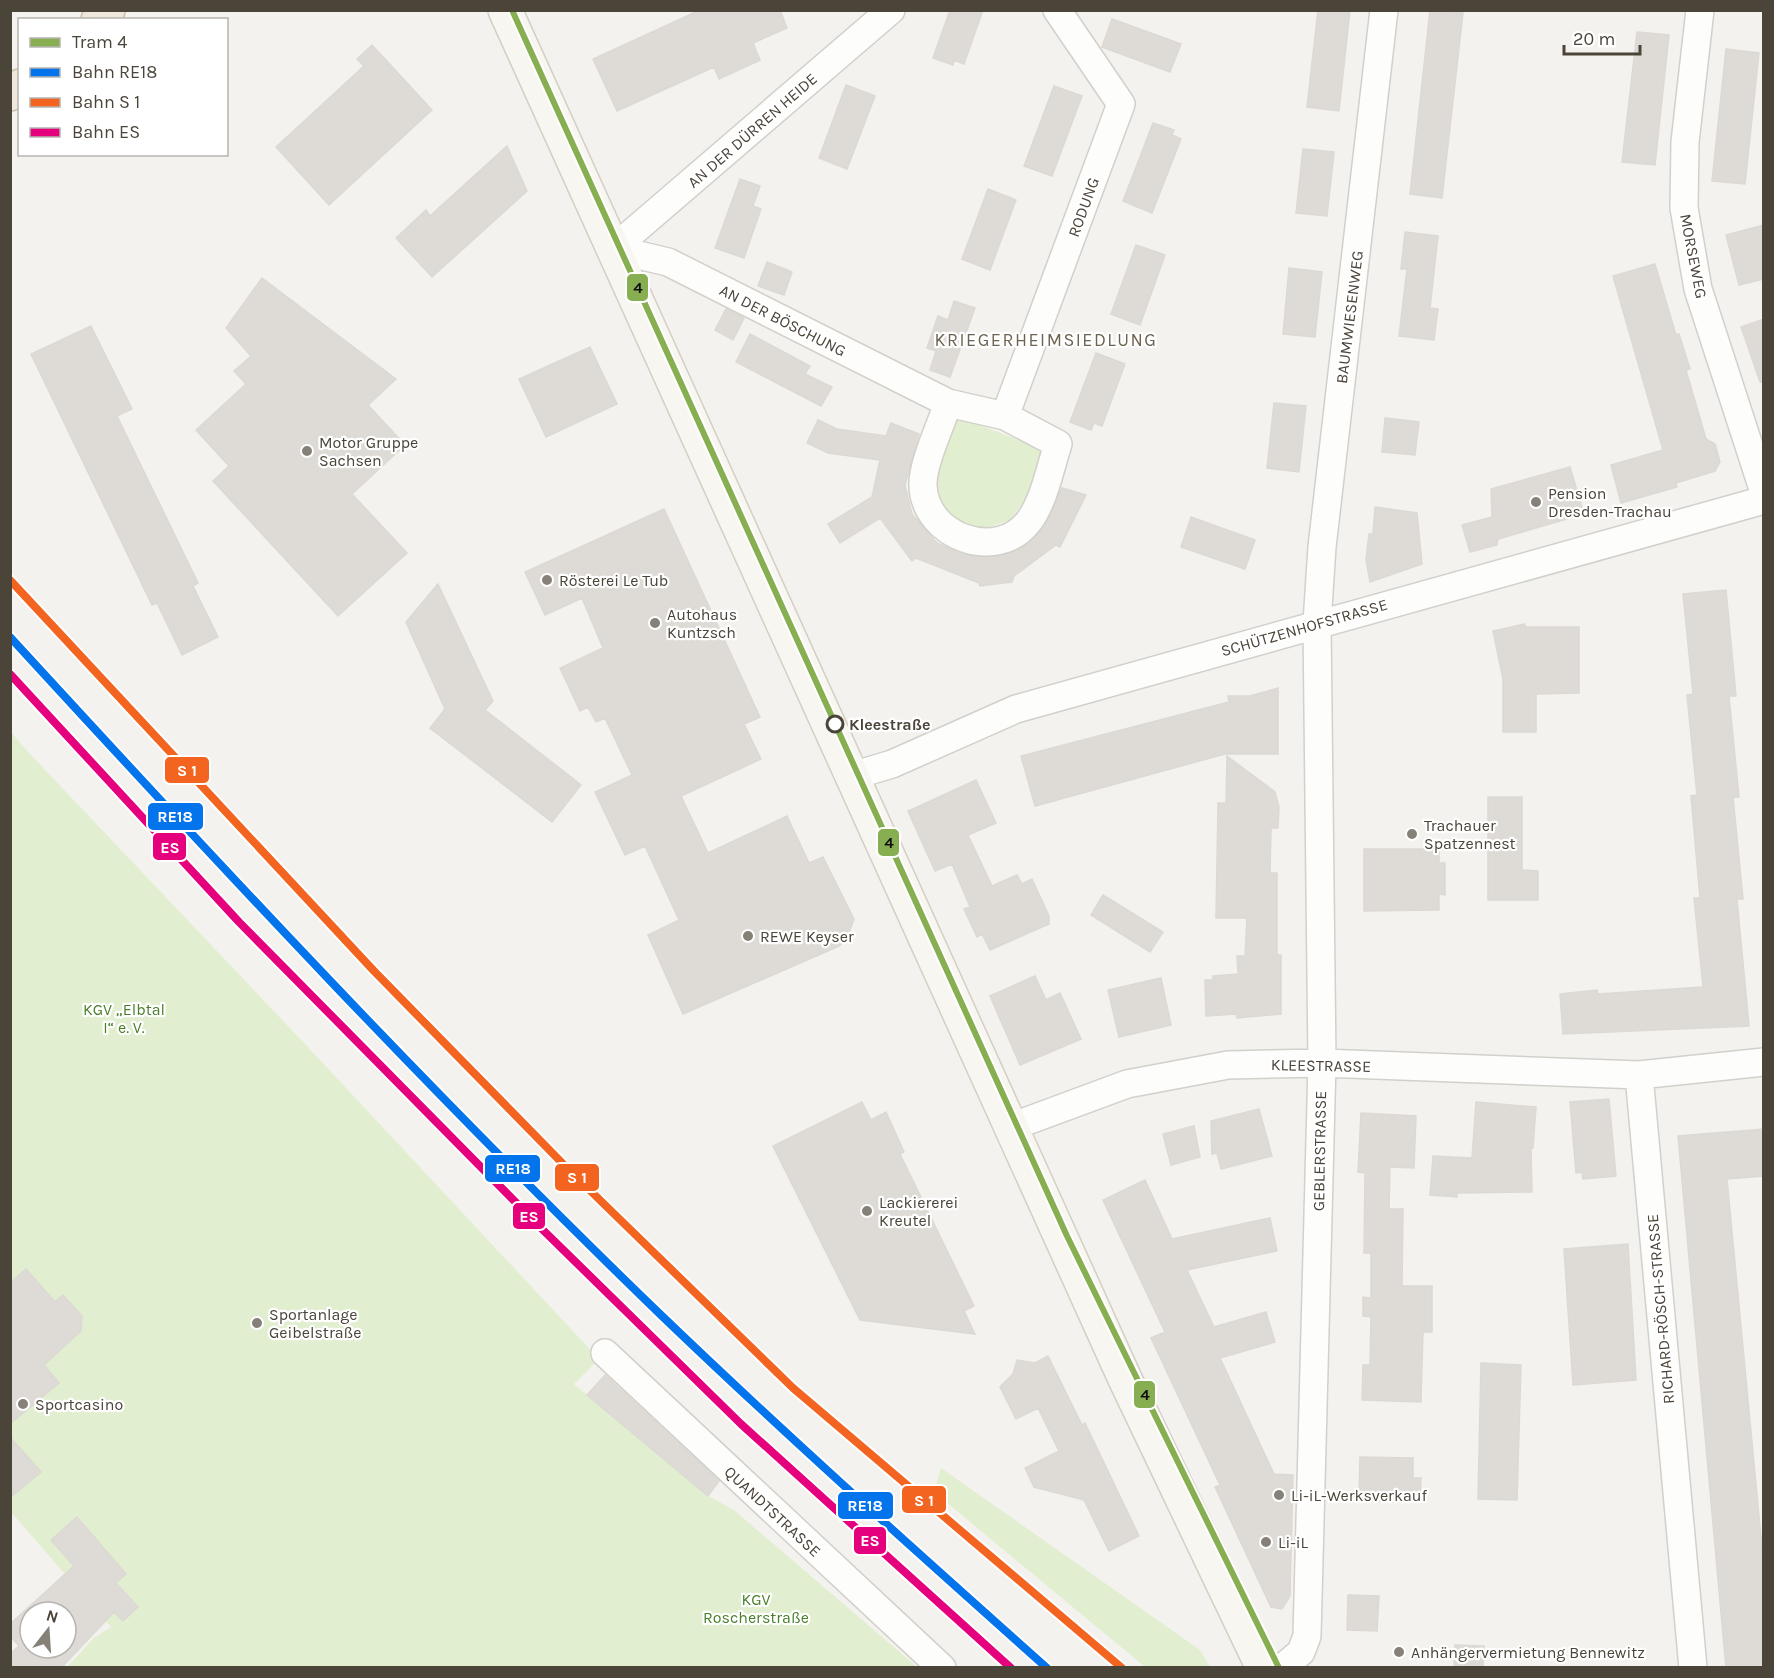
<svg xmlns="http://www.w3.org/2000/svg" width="1774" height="1678" font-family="Karla,sans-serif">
<rect width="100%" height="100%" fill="#f4f2ee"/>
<path fill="#e1eecf" d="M954,416L1044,449L1031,492L1010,520L983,529L953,523L936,505L935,469Z
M10,731L29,753L305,1044L599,1359L574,1384L708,1496L734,1510L917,1667H67L94,1638L111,1627L11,1512Z
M941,1468L1200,1650L1210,1667H1145L934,1492Z"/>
<path fill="#dedbd6" stroke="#dcd9d4" stroke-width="1.5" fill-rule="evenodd" d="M700,10H780L787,28L753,43L760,60L719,79L714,67L617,111L593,59Z
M950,10H983L964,64L954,60L953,65L933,58Z
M1318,10H1350L1339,111L1307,107Z
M1430,10L1463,13L1442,198L1410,194Z
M1112,19L1181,44L1170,72L1102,47Z
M1637,32L1669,35L1655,165L1622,162Z
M372,45L432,110L329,205L276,147L364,66L357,59Z
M1726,49L1759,53L1745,184L1712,181Z
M846,85L875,96L847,169L819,158Z
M1054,86L1082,96L1052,176L1024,166Z
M1153,123L1174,130L1172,135L1181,139L1152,213L1123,201Z
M507,146L527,191L432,277L396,238L426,210L430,216Z
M1303,149L1334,152L1327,216L1296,213Z
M740,179L760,186L753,206L761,209L744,258L715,248Z
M988,189L1016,200L990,270L962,259Z
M1764,225V279L1739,285L1726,235Z
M1405,232L1438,236L1430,308L1438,309L1434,340L1399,336L1407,269H1401Z
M1136,245L1165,255L1140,325L1111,314Z
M767,262L792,272L784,295L758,286Z
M1655,264L1676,335L1679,334L1690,369L1686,370L1706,439L1715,444L1720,462L1715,471L1676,483L1677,487L1621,503L1611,465L1663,450L1613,276Z
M1289,268L1322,272L1315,337L1283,334Z
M262,278L396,379L368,405L405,445L352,494L407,553L338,616L213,481L229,466L196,430L246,384L234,371L251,356L226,328Z
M954,301L975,308L950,377L930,370L936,351L927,348L938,316L948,320Z
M726,309L744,318L733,340L715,330Z
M1764,319V382H1760L1741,327Z
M91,326L132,409L117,416L198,583L193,586L218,637L182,655L157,603L152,605L31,354Z
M750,334L810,366L805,374L832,387L821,406L736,362Z
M590,347L617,404L546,437L519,379Z
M1096,353L1125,364L1102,426L1094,423L1091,430L1070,422Z
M1274,403L1306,406L1299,472L1267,468Z
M1385,418L1419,422L1415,455L1382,452Z
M818,420L837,429L886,436L891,423L919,434L905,485L912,514L937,543L962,554L980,557L1001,556L1022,548L1042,530L1062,488L1086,495L1060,547L1056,545L1014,576L1012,582L980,586L979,583L916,558L912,561L880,518L840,543L828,524L872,497L880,460L828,453L807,443Z
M1570,467L1584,514L1498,539L1497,545L1470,552L1462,525L1492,517L1491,489Z
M1375,507L1417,513L1422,564L1370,582L1366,560L1369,534H1373Z
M664,509L760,717L744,724L761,759L681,796L708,853L787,816L809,863L823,857L854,919L847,938L839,946L683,1014L648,935L679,920L645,846L625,855L595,792L632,775L605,718L596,722L588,707L580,711L560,668L603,648L582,598L545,615L525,572Z
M1191,517L1255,540L1245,569L1181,547Z
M438,584L493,701L485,710L581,785L552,822L430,728L445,709L406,622Z
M1726,590L1736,696H1729L1739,797H1733L1743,899H1737L1749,1026L1563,1034L1560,994L1597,990L1598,994L1703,987L1694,898H1700L1691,796L1697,795L1687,695L1693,694L1683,594Z
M1525,624V627H1579V693L1536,694V732H1503V679L1493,631Z
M1278,688V754H1225L1035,806L1021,756L1229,702L1228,696H1250Z
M1227,756L1275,792L1279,807L1278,828H1271L1270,873H1277V955H1281V1014L1237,1018L1236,1014L1206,1016L1205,980H1213V976L1238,974L1237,956H1245L1247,918H1216L1218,803H1226Z
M976,780L996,823L968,835L992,886L1017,875L1022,884L1032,879L1049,916V924L990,950L982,934L977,937L964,909L970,907L952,864L935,871L908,811Z
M1488,797H1522V870L1538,871V900H1488Z
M1364,849H1439V863H1445V895L1439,894V910L1364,911Z
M1103,895L1163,932L1150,952L1091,915Z
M1035,976L1046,1000L1060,993L1081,1039L1020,1065L990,996Z
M1161,978L1171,1025L1119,1037L1108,990Z
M1609,1099L1616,1176L1583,1179L1582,1172L1576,1173L1570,1102Z
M862,1102L871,1120L886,1112L904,1152L900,1154L974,1306L964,1311L975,1334L860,1320L773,1146Z
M1476,1102L1536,1107L1533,1148H1531L1532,1192L1457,1193V1197L1430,1195L1433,1156L1472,1158Z
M1259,1109L1272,1156L1221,1169L1217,1153L1212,1154L1211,1121Z
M1361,1113L1416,1116L1414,1168L1390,1167L1389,1209H1403L1402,1286H1432V1332H1423L1421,1402L1362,1400L1363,1365H1370L1371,1317L1363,1316V1297L1371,1298V1253H1364L1365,1173L1358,1172Z
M1194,1126L1200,1157L1171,1165L1163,1134Z
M1764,1129V1176L1727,1179L1764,1569V1668H1726L1678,1136Z
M1145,1180L1172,1239L1270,1218L1277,1251L1187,1270L1214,1327L1266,1312L1275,1342L1220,1358L1274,1474L1293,1475L1290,1596L1282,1609L1271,1607L1215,1487L1220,1485L1151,1338L1165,1332L1103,1200Z
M1628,1244L1636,1380L1573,1385L1564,1249Z
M26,1269L55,1302L63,1295L82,1316L81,1331L44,1365L59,1383L10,1424V1283Z
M1048,1356L1082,1425L1085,1423L1139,1536L1109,1551L1084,1500L1034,1487L1025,1468L1059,1451L1038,1408L1016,1419L1000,1387L1013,1374L1017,1360L1035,1363Z
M1481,1363L1521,1365L1517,1500L1478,1499Z
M605,1375L719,1481L708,1496L587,1395Z
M10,1437L41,1472L10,1498Z
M1360,1457L1413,1458V1478H1421L1420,1502L1359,1501Z
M77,1517L126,1574L116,1583L138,1607L123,1621L114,1612L61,1668H10V1654L19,1646L10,1636V1624L74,1566L51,1540ZM30,1612H66V1648H30Z
M1348,1595L1379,1596L1377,1631L1347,1630Z
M1455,1645L1484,1646L1483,1668H1454Z"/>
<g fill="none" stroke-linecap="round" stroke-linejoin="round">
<g stroke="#d2d0cb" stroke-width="30">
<path id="street" d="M891,10L613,249L668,262L948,403
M1700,10L1685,142L1684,208L1698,289L1764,492
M948,403L1005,416L1058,444C1050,469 1044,501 1029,521C998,563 925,537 923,486C922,464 941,425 948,403Z
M1005,416L1121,104L1057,10
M852,776L892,764L1016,709L1764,500
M1639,1075L1693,1668
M1011,1127L1127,1084L1228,1065L1322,1063L1639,1075L1764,1062
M605,1353L942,1668
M1282,1668L1301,1652L1307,1636L1322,1063L1317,623L1322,547L1384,10"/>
</g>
<g stroke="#d3cfc5" stroke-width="36">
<path id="secondary" d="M505,10L1125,1379L1263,1668"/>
</g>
<g stroke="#ccbfa9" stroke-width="36">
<path id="highway" d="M98,20L108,10
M10,94L20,86"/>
</g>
<use href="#street" stroke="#fdfdfc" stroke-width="27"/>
<use href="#secondary" stroke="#f7f6f1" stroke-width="33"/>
<use href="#highway" stroke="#ede8db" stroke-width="33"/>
<g stroke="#fff" stroke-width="12">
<path id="rail-1" d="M10,637C222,868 436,1098 662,1316C787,1436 917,1552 1047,1668"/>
</g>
<g stroke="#fff" stroke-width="12">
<path id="rail-2" d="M10,580L374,971L568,1169L793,1388L1122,1668"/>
</g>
<g stroke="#fff" stroke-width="12">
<path id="rail-3" d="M10,674L239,922L543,1230L741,1424L1011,1668"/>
</g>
<use href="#rail-1" stroke="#0474ec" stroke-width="8"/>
<use href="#rail-2" stroke="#f36421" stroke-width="8"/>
<use href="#rail-3" stroke="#e5007d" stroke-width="8"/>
<g stroke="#fff" stroke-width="10">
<path id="tram-1" d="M512,10L1067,1236L1279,1668"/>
</g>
<use href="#tram-1" stroke="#87af51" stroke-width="6"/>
</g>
<g fill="#868178" stroke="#fff" stroke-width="2">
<circle cx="307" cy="451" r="6"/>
<circle cx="1536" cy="502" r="6"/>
<circle cx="547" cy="580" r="6"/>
<circle cx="655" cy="623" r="6"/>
<circle cx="1412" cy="834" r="6"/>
<circle cx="748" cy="936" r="6"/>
<circle cx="867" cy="1211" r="6"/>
<circle cx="257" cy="1323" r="6"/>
<circle cx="23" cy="1404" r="6"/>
<circle cx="1279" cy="1495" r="6"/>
<circle cx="1266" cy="1542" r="6"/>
<circle cx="1399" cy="1652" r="6"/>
</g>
<circle fill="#fff" stroke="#4b4439" stroke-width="3" cx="835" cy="724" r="8"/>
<g text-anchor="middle" stroke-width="4.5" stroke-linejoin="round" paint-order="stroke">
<g font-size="16" fill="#4b4439" stroke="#fff">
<text transform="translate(752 130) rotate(-41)" y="6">AN DER DÜRREN HEIDE</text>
<text transform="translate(1083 207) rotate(-70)" y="6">RODUNG</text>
<text transform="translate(1694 256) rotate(79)" y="6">MORSEWEG</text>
<text transform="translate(1349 317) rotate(-83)" y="6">BAUMWIESENWEG</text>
<text transform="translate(783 320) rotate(27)" y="6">AN DER BÖSCHUNG</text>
<text transform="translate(1304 627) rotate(-16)" y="6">SCHÜTZENHOFSTRASSE</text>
<text transform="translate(1321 1065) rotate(1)" y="6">KLEESTRASSE</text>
<text transform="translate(1319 1151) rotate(-89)" y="6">GEBLERSTRASSE</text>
<text transform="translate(1660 1309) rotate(-95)" y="6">RICHARD-RÖSCH-STRASSE</text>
<text transform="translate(773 1511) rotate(43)" y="6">QUANDTSTRASSE</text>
</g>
<g font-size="16" fill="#4b4439" stroke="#fff" text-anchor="start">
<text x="319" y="448">Motor Gruppe<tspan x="319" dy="18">Sachsen</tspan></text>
<text x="1548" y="499">Pension<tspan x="1548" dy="18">Dresden-Trachau</tspan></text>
<text x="559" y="586">Rösterei Le Tub</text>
<text x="667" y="620">Autohaus<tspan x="667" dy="18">Kuntzsch</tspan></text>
<text x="1424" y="831">Trachauer<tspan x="1424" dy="18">Spatzennest</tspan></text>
<text x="760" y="942">REWE Keyser</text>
<text x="879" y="1208">Lackiererei<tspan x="879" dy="18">Kreutel</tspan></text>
<text x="269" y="1320">Sportanlage<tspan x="269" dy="18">Geibelstraße</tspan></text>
<text x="35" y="1410">Sportcasino</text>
<text x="1291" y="1501">Li-iL-Werksverkauf</text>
<text x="1278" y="1548">Li-iL</text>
<text x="1411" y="1658">Anhängervermietung Bennewitz</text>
</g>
<g font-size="16" font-weight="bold" fill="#4b4439" stroke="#fff" text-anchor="start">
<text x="849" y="730">Kleestraße</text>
</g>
<g font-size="16" fill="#4a7f2a" stroke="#fff">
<text x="124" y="1015">KGV „Elbtal<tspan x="124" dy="18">I“ e. V.</tspan></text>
<text x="756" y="1605">KGV<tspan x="756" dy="18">Roscherstraße</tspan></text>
</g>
<g font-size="18" letter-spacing="1.5" fill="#6e6250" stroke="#fff">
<text x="1046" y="346">KRIEGERHEIMSIEDLUNG</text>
</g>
</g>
<g stroke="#fff" stroke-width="2">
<rect x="626" y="273" width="23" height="29" rx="6" fill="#87af51"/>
<rect x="164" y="756" width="46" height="28" rx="6" fill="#f36421"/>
<rect x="147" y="802" width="57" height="29" rx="6" fill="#0474ec"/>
<rect x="877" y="828" width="23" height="29" rx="6" fill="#87af51"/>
<rect x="152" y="832" width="35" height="29" rx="6" fill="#e5007d"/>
<rect x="484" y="1154" width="57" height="29" rx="6" fill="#0474ec"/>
<rect x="554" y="1163" width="46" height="29" rx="6" fill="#f36421"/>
<rect x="512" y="1202" width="34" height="28" rx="6" fill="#e5007d"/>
<rect x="1133" y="1380" width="23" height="29" rx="6" fill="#87af51"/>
<rect x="901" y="1485" width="46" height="29" rx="6" fill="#f36421"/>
<rect x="837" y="1491" width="57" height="29" rx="6" fill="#0474ec"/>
<rect x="853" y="1526" width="34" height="29" rx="6" fill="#e5007d"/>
</g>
<g font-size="16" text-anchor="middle" font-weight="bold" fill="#fff">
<text x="187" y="776">S 1</text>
<text x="175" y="822">RE18</text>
<text x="170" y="853">ES</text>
<text x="513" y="1174">RE18</text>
<text x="577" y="1183">S 1</text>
<text x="529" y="1222">ES</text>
<text x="924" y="1506">S 1</text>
<text x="865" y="1511">RE18</text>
<text x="870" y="1546">ES</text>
</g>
<g font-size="16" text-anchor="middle" font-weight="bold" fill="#111">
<text x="638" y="293">4</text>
<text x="889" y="848">4</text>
<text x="1145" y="1400">4</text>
</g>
<rect width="1774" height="1678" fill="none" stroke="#4b4439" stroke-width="24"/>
<rect x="18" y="18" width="210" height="138" fill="#ffffff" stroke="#b7b4b0" stroke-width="1.5"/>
<rect x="30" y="38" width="30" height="9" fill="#87af51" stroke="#b7b4b0" stroke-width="1.5"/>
<text x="72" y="48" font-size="18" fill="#4b4439">Tram 4</text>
<rect x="30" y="68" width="30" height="9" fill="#0474ec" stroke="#b7b4b0" stroke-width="1.5"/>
<text x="72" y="78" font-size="18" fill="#4b4439">Bahn RE18</text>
<rect x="30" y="98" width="30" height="9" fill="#f36421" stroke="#b7b4b0" stroke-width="1.5"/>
<text x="72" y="108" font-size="18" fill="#4b4439">Bahn S 1</text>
<rect x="30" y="128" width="30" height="9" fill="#e5007d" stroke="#b7b4b0" stroke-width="1.5"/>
<text x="72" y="138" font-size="18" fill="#4b4439">Bahn ES</text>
<g transform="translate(48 1630) rotate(17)"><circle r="28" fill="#ffffff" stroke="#b7b4b0" stroke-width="1.5"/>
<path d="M0-4.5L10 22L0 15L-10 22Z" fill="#868178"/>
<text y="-9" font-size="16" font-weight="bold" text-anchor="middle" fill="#4b4439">N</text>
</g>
<path d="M1564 45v9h76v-9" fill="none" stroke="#4b4439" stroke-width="3"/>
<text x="1573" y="45" font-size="18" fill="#4b4439" stroke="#ffffff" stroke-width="4.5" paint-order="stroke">20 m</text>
</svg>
